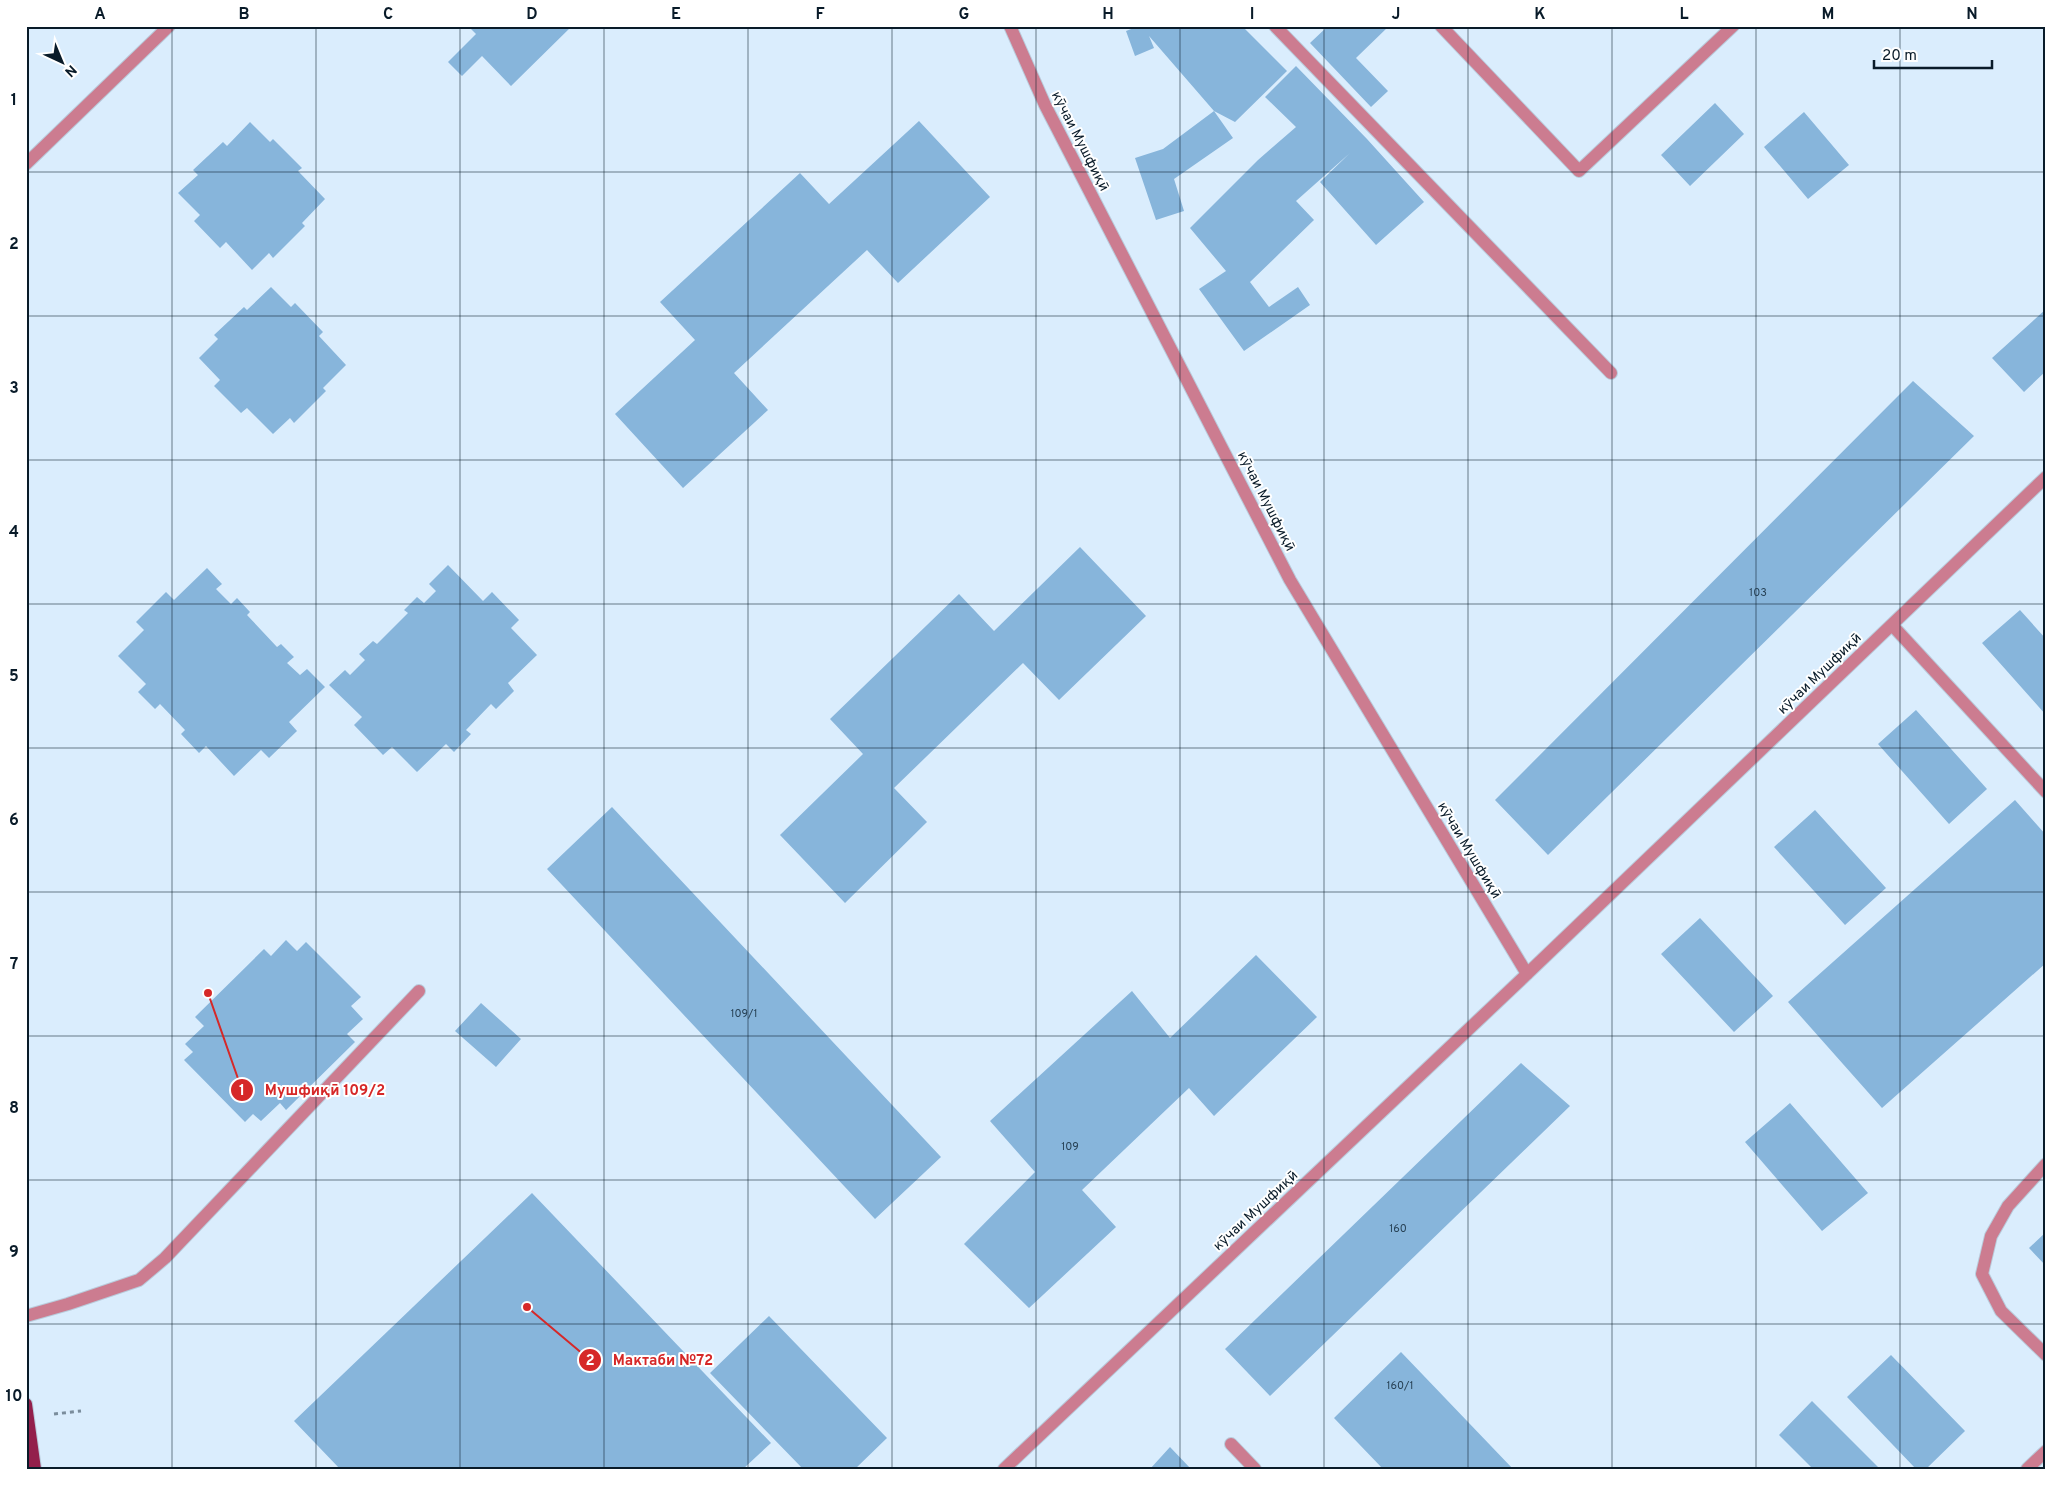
<svg xmlns="http://www.w3.org/2000/svg" width="2072" height="1495" font-family="Overpass,sans-serif">
<rect width="100%" height="100%" fill="#daedfd"/>
<path fill="#87b5db" d="M468,26H572L511,86L482,56L462,76L448,62L476,34Z
M1139,26H1242L1287,71L1235,122L1214,111L1149,36L1154,48L1135,56L1126,31Z
M1328,26H1389L1356,58L1388,91L1371,107L1310,43Z
M1296,66L1367,139L1424,202L1376,245L1320,182L1350,153L1296,201L1314,220L1250,282L1269,307L1298,287L1310,305L1244,351L1199,289L1226,271L1190,228L1258,160L1296,127L1265,97Z
M1715,103L1744,134L1690,186L1661,155Z
M1214,111L1233,138L1174,179L1184,211L1156,220L1135,158L1163,149Z
M1804,112L1849,165L1808,199L1764,147Z
M919,121L990,197L898,283L867,250L734,373L768,410L683,488L615,414L695,340L660,302L800,173L829,204Z
M250,122L270,142L273,139L302,168L298,171L325,199L302,223L305,226L273,258L269,253L252,270L226,242L220,248L194,221L200,215L178,193L198,175L193,170L223,142L227,146Z
M271,287L291,307L295,303L323,332L319,336L346,365L323,388L326,391L294,423L290,418L273,434L247,408L241,413L214,386L220,380L199,358L218,339L214,335L244,307L247,310Z
M2046,309V371L2024,392L1992,358Z
M1913,381L1974,436L1548,855L1495,800Z
M1080,547L1146,616L1059,700L1023,663L894,788L927,822L845,903L780,835L863,754L830,719L959,594L994,631Z
M448,565L483,601L492,592L519,620L511,628L537,655L508,683L514,691L496,709L491,704L466,730L471,734L454,752L446,744L417,772L392,747L383,755L354,725L362,717L329,685L345,670L350,675L365,660L359,654L373,641L377,644L408,613L404,610L417,597L424,603L436,591L429,584Z
M207,568L222,584L216,589L231,604L237,598L250,612L247,615L277,647L281,644L294,657L287,663L300,675L307,669L325,687L289,722L297,731L269,758L261,750L234,776L206,746L199,753L181,734L185,730L160,704L155,709L138,692L146,684L118,656L144,630L136,622L166,592L174,600Z
M2020,610L2046,639V715L1982,643Z
M1916,710L1987,789L1949,824L1878,744Z
M2015,800L2046,835V963L1882,1108L1788,1002Z
M612,807L941,1157L875,1219L547,869Z
M1815,810L1886,888L1845,925L1774,847Z
M1700,918L1773,996L1734,1032L1661,954Z
M286,940L297,951L306,942L361,997L351,1006L363,1019L347,1034L355,1042L286,1110L280,1103L261,1121L253,1114L245,1122L184,1060L193,1052L185,1044L204,1026L195,1017L264,949L271,956Z
M1256,955L1317,1017L1214,1116L1189,1088L1082,1190L1116,1227L1029,1308L964,1244L1035,1172L990,1121L1132,991L1170,1038Z
M481,1003L521,1039L496,1067L455,1031Z
M1521,1063L1570,1106L1270,1396L1225,1349Z
M1790,1103L1868,1193L1822,1231L1745,1142Z
M532,1193L771,1443L743,1469H340L294,1421Z
M2046,1232V1266L2029,1248Z
M769,1316L887,1438L855,1469H803L710,1373Z
M1401,1352L1513,1469H1383L1334,1418Z
M1891,1355L1965,1431L1926,1469H1916L1847,1397Z
M1812,1401L1880,1469H1813L1779,1435Z
M1170,1447L1191,1469H1150Z"/>
<g fill="none" stroke-linecap="round" stroke-linejoin="round">
<g stroke="#b9cbdb" stroke-width="14">
<path id="minor" d="M1010,26L1045,105L1290,580L1527,974
M1275,26L1611,373
M1441,26L1579,171L1733,26
M26,164L169,26
M1892,625L2046,792
M2046,1164L2008,1206L1991,1236L1982,1274L2001,1311L2046,1355
M26,1316L68,1304L139,1280L165,1258L419,991
M1231,1444L1255,1469
M1004,1469L1527,974L2046,477
M2027,1469L2046,1451"/>
</g>
<g stroke="#b9cbdb" stroke-width="14">
<path id="major" d="M26,1404L35,1469"/>
</g>
<path stroke="#7a8d9c" stroke-width="3" stroke-dasharray="4 4" stroke-linecap="butt" d="M54,1414L81,1411"/>
<use href="#minor" stroke="#cc7c90" stroke-width="12"/>
<use href="#major" stroke="#931f4b" stroke-width="12"/>
</g>
<path fill="none" stroke="#091b29" stroke-width="1" stroke-opacity="0.55" d="M172,26V1469M316,26V1469M460,26V1469M604,26V1469M748,26V1469M892,26V1469M1036,26V1469M1180,26V1469M1324,26V1469M1468,26V1469M1612,26V1469M1756,26V1469M1900,26V1469M26,172H2046M26,316H2046M26,460H2046M26,604H2046M26,748H2046M26,892H2046M26,1036H2046M26,1180H2046M26,1324H2046"/>
<g text-anchor="middle" stroke-width="4" stroke-linejoin="round" paint-order="stroke">
<g font-size="11" fill="#284256">
<text x="1758" y="596">103</text>
<text x="744" y="1017">109/1</text>
<text x="1070" y="1150">109</text>
<text x="1398" y="1232">160</text>
<text x="1400" y="1389">160/1</text>
</g>
<g font-size="14" fill="#091b29" stroke="#fff">
<text transform="translate(1081 141) rotate(63)" y="5">кӯчаи Мушфиқӣ</text>
<text transform="translate(1267 501) rotate(63)" y="5">кӯчаи Мушфиқӣ</text>
<text transform="translate(1819 673) rotate(-44)" y="5">кӯчаи Мушфиқӣ</text>
<text transform="translate(1470 850) rotate(59)" y="5">кӯчаи Мушфиқӣ</text>
<text transform="translate(1255 1210) rotate(-43)" y="5">кӯчаи Мушфиқӣ</text>
</g>
</g>
<path fill="none" stroke="#d62828" stroke-width="2" d="M208 993L242 1090M527 1307L590 1360"/>
<g fill="#d62828" stroke="#fff" stroke-width="2">
<circle cx="208" cy="993" r="5"/>
<circle cx="527" cy="1307" r="5"/>
<circle cx="242" cy="1090" r="12"/>
<circle cx="590" cy="1360" r="12"/>
</g>
<g font-size="15" text-anchor="middle" font-weight="bold" fill="#fff">
<text x="242" y="1095">1</text>
<text x="590" y="1365">2</text>
</g>
<g font-size="15" text-anchor="middle" font-weight="bold" fill="#d62828" stroke="#fff" stroke-width="4" stroke-linejoin="round" paint-order="stroke">
<text x="325" y="1095">Мушфиқӣ 109/2</text>
<text x="663" y="1365">Мактаби №72</text>
</g>
<rect width="2072" height="1495" fill="none" stroke="#ffffff" stroke-width="55"/>
<g transform="translate(62 62) rotate(136)" stroke="#ffffff" stroke-width="4" paint-order="stroke">
<path d="M0-4L9 19L0 12L-9 19Z" fill="#091b29"/>
<text y="-8" font-size="14" font-weight="bold" text-anchor="middle" fill="#091b29">N</text>
</g>
<path d="M1874 60v8h118v-8" fill="none" stroke="#091b29" stroke-width="2.5"/>
<text x="1882" y="60" font-size="15" fill="#091b29" stroke="#ffffff" stroke-width="4" paint-order="stroke">20 m</text>
<rect x="28" y="28" width="2016" height="1440" fill="none" stroke="#091b29" stroke-width="2"/>
<g font-size="16" text-anchor="middle" font-weight="bold" fill="#091b29">
<text x="100" y="19">A</text>
<text x="244" y="19">B</text>
<text x="388" y="19">C</text>
<text x="532" y="19">D</text>
<text x="676" y="19">E</text>
<text x="820" y="19">F</text>
<text x="964" y="19">G</text>
<text x="1108" y="19">H</text>
<text x="1252" y="19">I</text>
<text x="1396" y="19">J</text>
<text x="1540" y="19">K</text>
<text x="1684" y="19">L</text>
<text x="1828" y="19">M</text>
<text x="1972" y="19">N</text>
<text x="14" y="105">1</text>
<text x="14" y="249">2</text>
<text x="14" y="393">3</text>
<text x="14" y="537">4</text>
<text x="14" y="681">5</text>
<text x="14" y="825">6</text>
<text x="14" y="969">7</text>
<text x="14" y="1113">8</text>
<text x="14" y="1257">9</text>
<text x="14" y="1401">10</text>
</g>
</svg>
